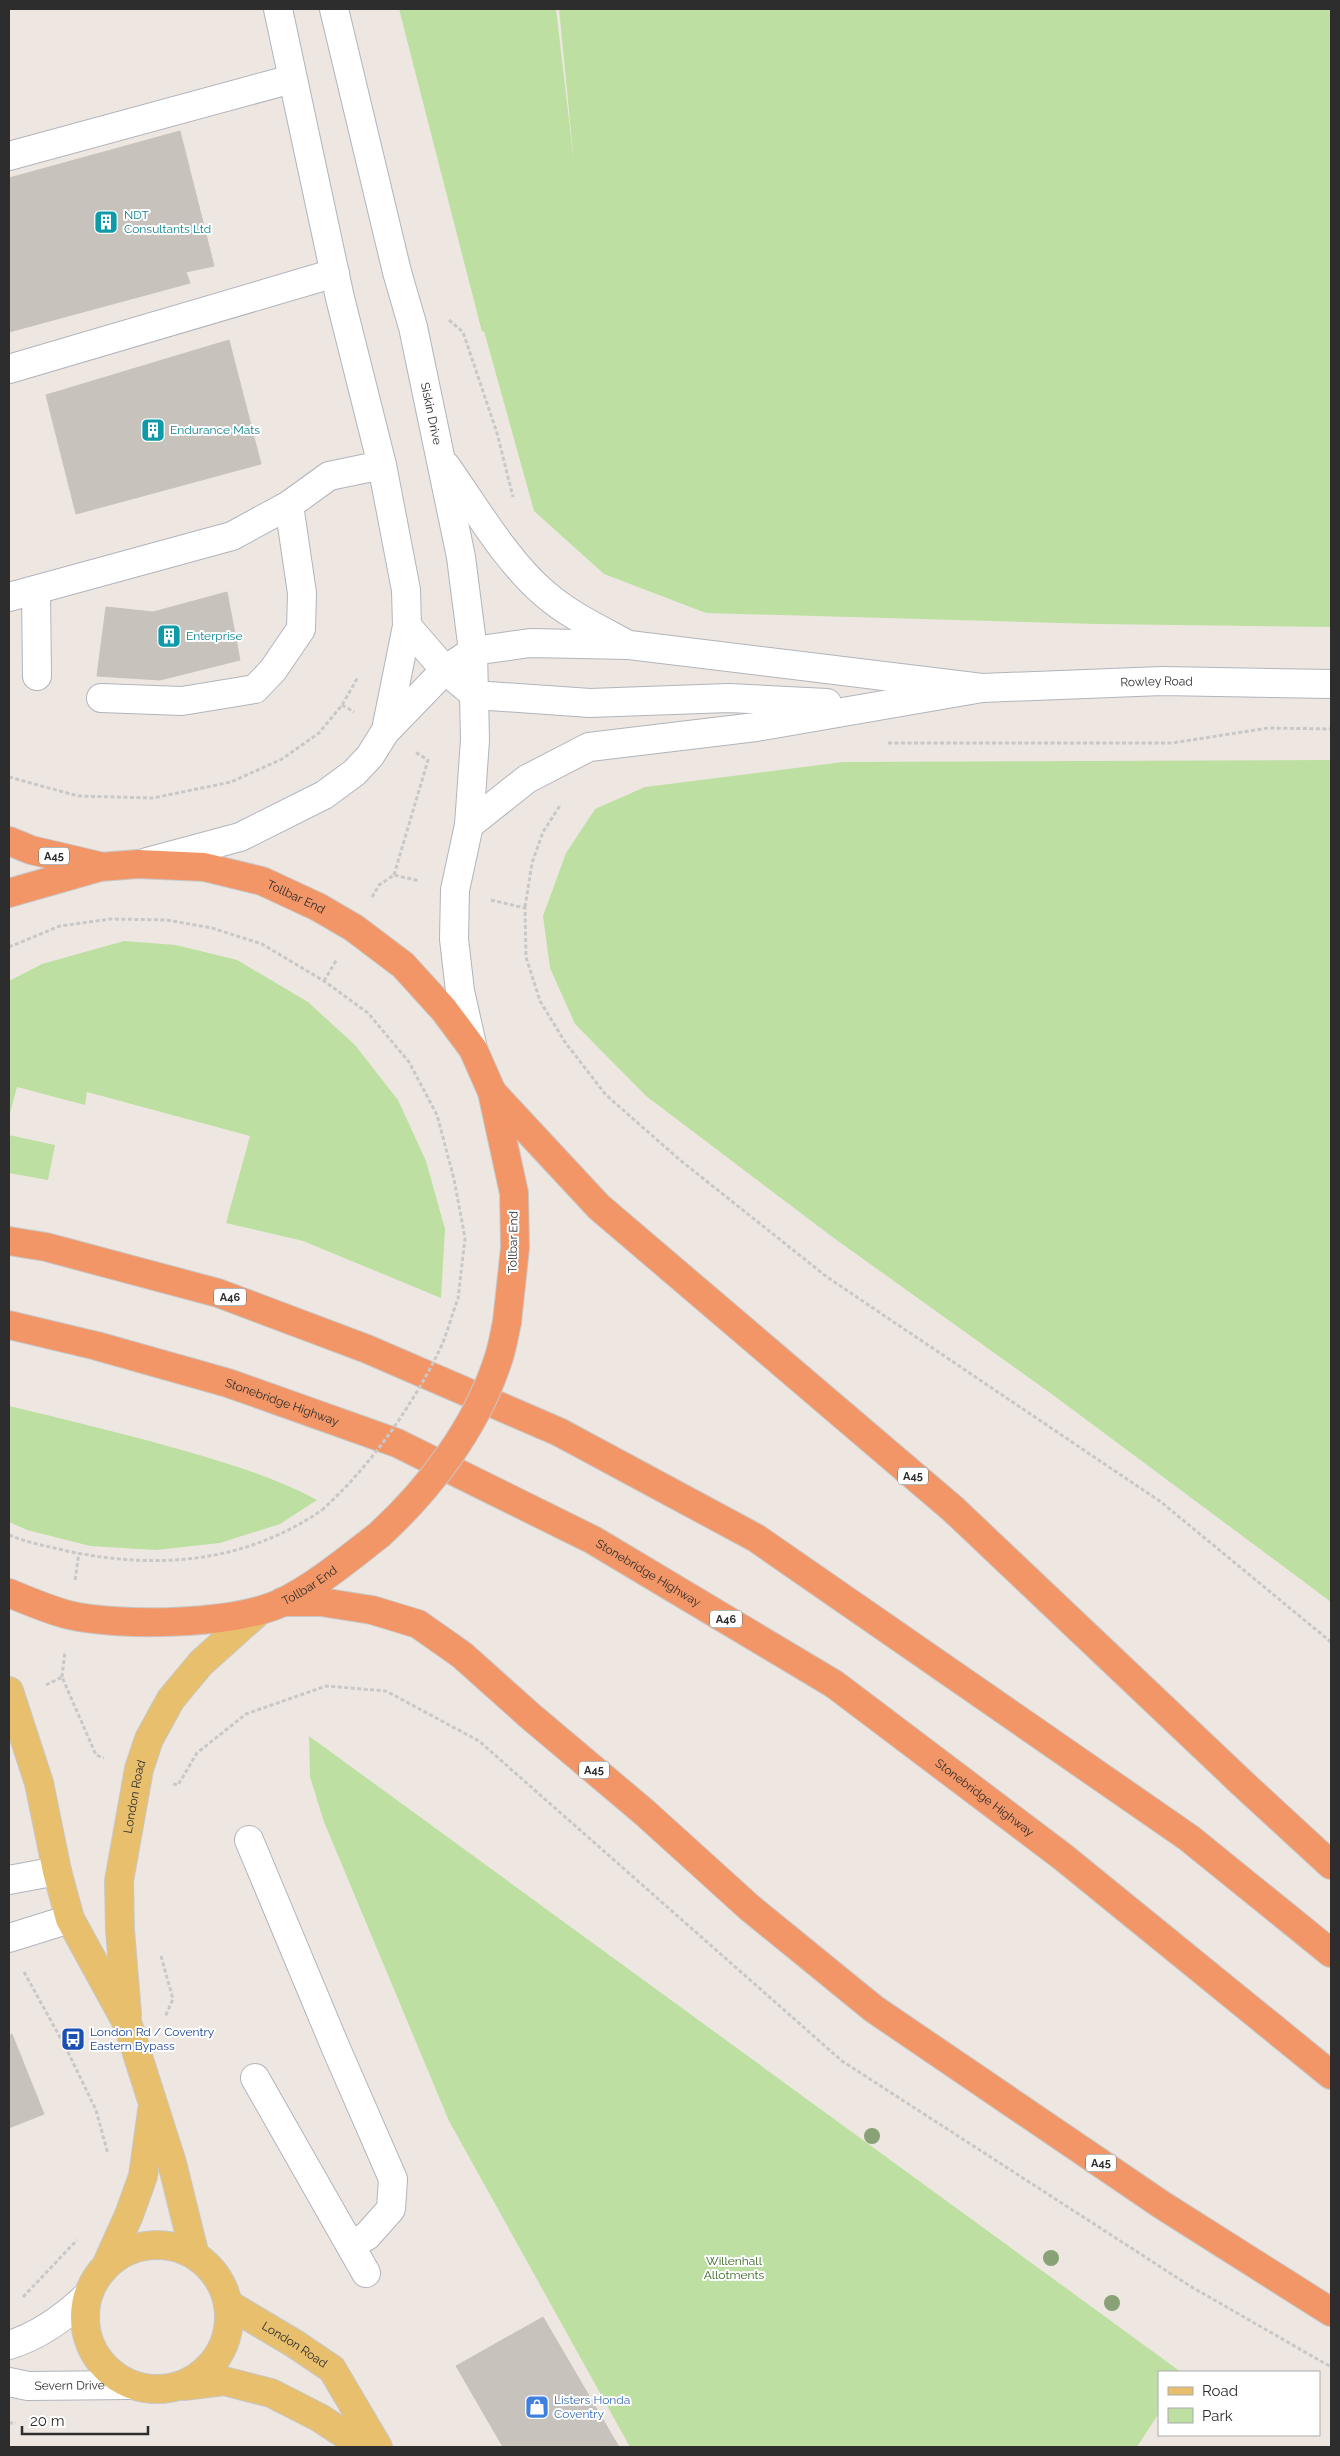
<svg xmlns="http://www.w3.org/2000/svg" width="1340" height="2456" font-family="Raleway,sans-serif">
<rect width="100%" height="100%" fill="#eee7e1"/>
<path fill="#bde0a2" d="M399,9H556L574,162L559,9H1331V627L1096,624L706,613L604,574L534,511L484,331L482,332Z
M1331,760V1602L1053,1395L831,1236L646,1096L575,1024L550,968L543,916L566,853L595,809L645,787L843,762Z
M124,941L176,945L237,960L308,1002L355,1045L398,1100L426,1161L445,1229L441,1298L303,1241L226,1223L250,1136L87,1092L85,1105L17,1087L9,1117V981L42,964Z
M9,1135L55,1145L48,1180L9,1173Z
M9,1406C69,1420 129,1435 189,1452C233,1465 276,1478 317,1500L280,1524L220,1543L156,1550L90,1546L27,1530L9,1522Z
M309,1736L1181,2372H1159V2413L1137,2447H630L449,2121L324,1822L310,1777Z"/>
<path fill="#c7c2bc" stroke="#c9c3bb" d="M180,131L214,266L186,272L190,283L9,332V178Z
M229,340L261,464L76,514L46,395Z
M227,592L240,660L160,680L97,676L106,607L153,612Z
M12,2034L44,2114L9,2128V2036Z
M543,2317L619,2447H503L456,2366Z"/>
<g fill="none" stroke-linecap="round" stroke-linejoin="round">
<g stroke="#b1b4bc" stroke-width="30">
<g id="minor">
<path d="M278,9L340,298L382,465L406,590L407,626L386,730"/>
<path id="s1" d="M334,9L397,272L413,327L461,557L473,651L475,740L469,825L455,890L454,939L460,991L473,1049"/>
<path d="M9,156L292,79"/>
<path d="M9,369L335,273"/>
<path d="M446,466C475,507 507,562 545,594C568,614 597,628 623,642"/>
<path d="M36,590L37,676"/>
<path d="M9,597L232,536L289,505L329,476L382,465"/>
<path d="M407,626L445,670L475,695L590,703L729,698L827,703"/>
<path d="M101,698L182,701L255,689L273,670L301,629L302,593L289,505"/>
<path id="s2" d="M469,825L527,779L589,747L756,727L982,688L1162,681L1331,684"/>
<path d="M147,862L240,837L324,795L354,773L370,756L385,732L445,670L473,651L530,643L629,645L982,688"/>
<path d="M249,1840L335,2046L393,2179L391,2209L367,2236L350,2245"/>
<path d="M9,1880L57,1871"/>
<path d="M9,1938L70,1919"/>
<path d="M255,2078L366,2273"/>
<path d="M9,2345C39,2336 66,2316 88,2295"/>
<path id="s3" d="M9,2382L28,2386L130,2385"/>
</g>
</g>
<g stroke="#c8c8c8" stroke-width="30">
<g id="major">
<path d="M9,1691L39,1783L57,1871L70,1919L128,2025L172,2163L194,2252"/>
<path id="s4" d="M127,2014L120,1930L119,1881L139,1769L149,1739L171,1699L201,1663L259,1611"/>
<circle cx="157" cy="2317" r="72"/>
<path d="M107,2264L129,2215L143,2176L152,2111"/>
<path id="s5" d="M228,2304L295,2344L332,2369L378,2447"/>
<path d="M184,2386L224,2381L271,2393L320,2418L364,2447"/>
</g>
</g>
<g stroke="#c8c8c8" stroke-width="30">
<g id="highway">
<path d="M9,841L31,850L99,866"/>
<path id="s6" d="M9,893L100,867L138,864L204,867L262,881L318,907L354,928L403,965L444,1010L473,1049L492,1092L514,1193L515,1248L507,1322"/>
<path d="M492,1092L599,1207L953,1509L1242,1783L1331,1865"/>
<path d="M9,1241L46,1247L218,1293L367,1349L559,1432L756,1538L1189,1838L1331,1953"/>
<path id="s7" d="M9,1325L97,1346L228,1383L397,1443L593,1540L834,1684L1063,1857L1331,2075"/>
<path id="s8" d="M9,1593C28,1601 49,1610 69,1615C120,1627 235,1625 283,1602C317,1585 348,1559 379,1535"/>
<path d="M282,1602H321L372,1610L418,1624L462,1655L529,1715L644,1812L750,1908L874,2009L1162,2205L1331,2312"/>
</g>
</g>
<path stroke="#c8c8c8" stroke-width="3" stroke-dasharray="4 2.5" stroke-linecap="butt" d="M449,320L463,332L497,433L513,497
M342,705L354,712
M888,743H1172L1268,728L1331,729
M9,777L78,796L153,798L231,782L282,759L319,733L342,705L358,677
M394,875L428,760L415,752
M372,897L379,885L394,875L420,881
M491,900L525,908L526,957L540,1001L565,1042L606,1095L680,1160L827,1277L1161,1502L1331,1642
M525,907L532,863L543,832L561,804
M9,947L60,926L111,919L167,920L212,928L262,944L324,981L368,1013L409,1062L437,1115L454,1179L465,1238L458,1299
M324,981L337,959
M9,1535C28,1543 47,1546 67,1551C157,1570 245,1563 322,1510
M75,1580L79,1553
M62,1677L65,1651
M46,1685L62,1677L96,1755L104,1758
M173,1784L178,1785L197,1753L246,1714L326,1686L386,1691L479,1741L842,2061L1190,2286L1331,2367
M161,1956L173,1999L165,2017
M24,1972L66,2048L96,2110L108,2154
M23,2297L77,2240
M9,2423H16"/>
<use href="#minor" stroke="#fff" stroke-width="28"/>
<use href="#major" stroke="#e8bf6c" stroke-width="28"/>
<use href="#highway" stroke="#f39667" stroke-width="28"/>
<g stroke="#c8c8c8" stroke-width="30" stroke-linecap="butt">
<path id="highway-bridge" d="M379,1535C430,1488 475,1429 497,1363C502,1350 504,1336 507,1322"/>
</g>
<path stroke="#c8c8c8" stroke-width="3" stroke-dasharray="4 2.5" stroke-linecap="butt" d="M322,1510C368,1469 411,1408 438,1353C447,1336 451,1316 458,1299"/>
<use href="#highway-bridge" stroke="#f39667" stroke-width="28"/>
</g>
<g fill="#89a177">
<circle cx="872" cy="2136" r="8"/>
<circle cx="1051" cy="2258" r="8"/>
<circle cx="1112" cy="2303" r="8"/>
</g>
<defs>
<g id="building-square" transform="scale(1.25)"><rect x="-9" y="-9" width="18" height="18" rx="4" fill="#0f9aa8" stroke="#fff"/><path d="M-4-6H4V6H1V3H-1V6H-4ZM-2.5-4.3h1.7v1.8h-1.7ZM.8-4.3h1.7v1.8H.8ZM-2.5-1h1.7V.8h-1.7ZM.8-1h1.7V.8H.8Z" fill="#fff"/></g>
<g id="bus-square" transform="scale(1.25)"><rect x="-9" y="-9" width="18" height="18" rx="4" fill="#1a4fb4" stroke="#fff"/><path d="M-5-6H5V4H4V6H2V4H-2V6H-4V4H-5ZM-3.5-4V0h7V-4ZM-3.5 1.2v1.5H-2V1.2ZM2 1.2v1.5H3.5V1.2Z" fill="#fff"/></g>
<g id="shop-square" transform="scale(1.25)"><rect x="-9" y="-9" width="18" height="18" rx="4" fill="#3f7fe0" stroke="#fff"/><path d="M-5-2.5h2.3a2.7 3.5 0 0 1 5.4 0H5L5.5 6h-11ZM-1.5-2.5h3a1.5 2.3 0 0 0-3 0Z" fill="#fff"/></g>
</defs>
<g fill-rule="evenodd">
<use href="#building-square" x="106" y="222"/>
<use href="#building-square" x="153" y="430"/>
<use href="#building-square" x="169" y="636"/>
<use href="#bus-square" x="73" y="2039"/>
<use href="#shop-square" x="537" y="2407"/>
</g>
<g text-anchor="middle" stroke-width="4" stroke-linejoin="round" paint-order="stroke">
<g fill="#fff" stroke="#6c6c6c" stroke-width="1">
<rect x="39" y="847.5" width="30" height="17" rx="4"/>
<rect x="214" y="1288.5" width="32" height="17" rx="4"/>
<rect x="898" y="1467.5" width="30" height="17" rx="4"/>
<rect x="710" y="1610.5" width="32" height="17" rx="4"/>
<rect x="579" y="1761.5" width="30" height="17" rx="4"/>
<rect x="1086" y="2154.5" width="30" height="17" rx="4"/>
</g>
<g font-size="11" font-weight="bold" fill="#2d2d2d">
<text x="54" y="860">A45</text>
<text x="230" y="1301">A46</text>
<text x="913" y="1480">A45</text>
<text x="726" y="1623">A46</text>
<text x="594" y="1774">A45</text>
<text x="1101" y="2167">A45</text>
</g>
<g font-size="12" fill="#0d838f" stroke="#fff" text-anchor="start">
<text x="124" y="219">NDT<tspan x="124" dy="14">Consultants Ltd</tspan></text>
<text x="170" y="434">Endurance Mats</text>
<text x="186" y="640">Enterprise</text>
</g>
<g font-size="12" fill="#2d2d2d" stroke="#fff">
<text dy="4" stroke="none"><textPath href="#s1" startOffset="416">Siskin Drive</textPath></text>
<text dy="4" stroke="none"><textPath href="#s2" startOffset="716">Rowley Road</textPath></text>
<text dy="4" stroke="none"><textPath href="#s6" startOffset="296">Tollbar End</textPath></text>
<text transform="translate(513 1242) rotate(-89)" y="4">Tollbar End</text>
<text dy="4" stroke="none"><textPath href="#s7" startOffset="284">Stonebridge Highway</textPath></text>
<text dy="4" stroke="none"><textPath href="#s7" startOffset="689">Stonebridge Highway</textPath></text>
<text dy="4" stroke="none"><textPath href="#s8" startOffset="312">Tollbar End</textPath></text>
<text dy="4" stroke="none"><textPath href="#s4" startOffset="219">London Road</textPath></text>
<text dy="4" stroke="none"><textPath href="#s7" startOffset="1094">Stonebridge Highway</textPath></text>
<text dy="4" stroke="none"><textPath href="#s5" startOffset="78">London Road</textPath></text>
<text dy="4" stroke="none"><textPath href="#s3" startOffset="61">Severn Drive</textPath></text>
</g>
<g font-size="12" fill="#164399" stroke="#fff" text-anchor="start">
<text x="90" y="2036">London Rd / Coventry<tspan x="90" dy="14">Eastern Bypass</tspan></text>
</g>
<g font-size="12" fill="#366721" stroke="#fff">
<text x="734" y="2265">Willenhall<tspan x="734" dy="14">Allotments</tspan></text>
</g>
<g font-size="12" fill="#366cbe" stroke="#fff" text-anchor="start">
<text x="554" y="2404">Listers Honda<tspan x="554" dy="14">Coventry</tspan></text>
</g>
</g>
<rect width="1340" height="2456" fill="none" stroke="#2d2d2d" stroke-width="20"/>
<rect x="1158" y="2371" width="162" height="65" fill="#ffffff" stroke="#ababab"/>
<rect x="1168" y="2387" width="25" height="8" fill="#e8bf6c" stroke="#ababab"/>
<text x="1202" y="2396" font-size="15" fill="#2d2d2d">Road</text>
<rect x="1168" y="2408" width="25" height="15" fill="#bde0a2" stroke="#ababab"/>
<text x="1202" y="2421" font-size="15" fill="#2d2d2d">Park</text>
<path d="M22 2426v8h126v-8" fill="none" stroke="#2d2d2d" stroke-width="2.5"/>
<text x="30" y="2426" font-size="15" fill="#2d2d2d" stroke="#ffffff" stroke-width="4" paint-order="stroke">20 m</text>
</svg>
